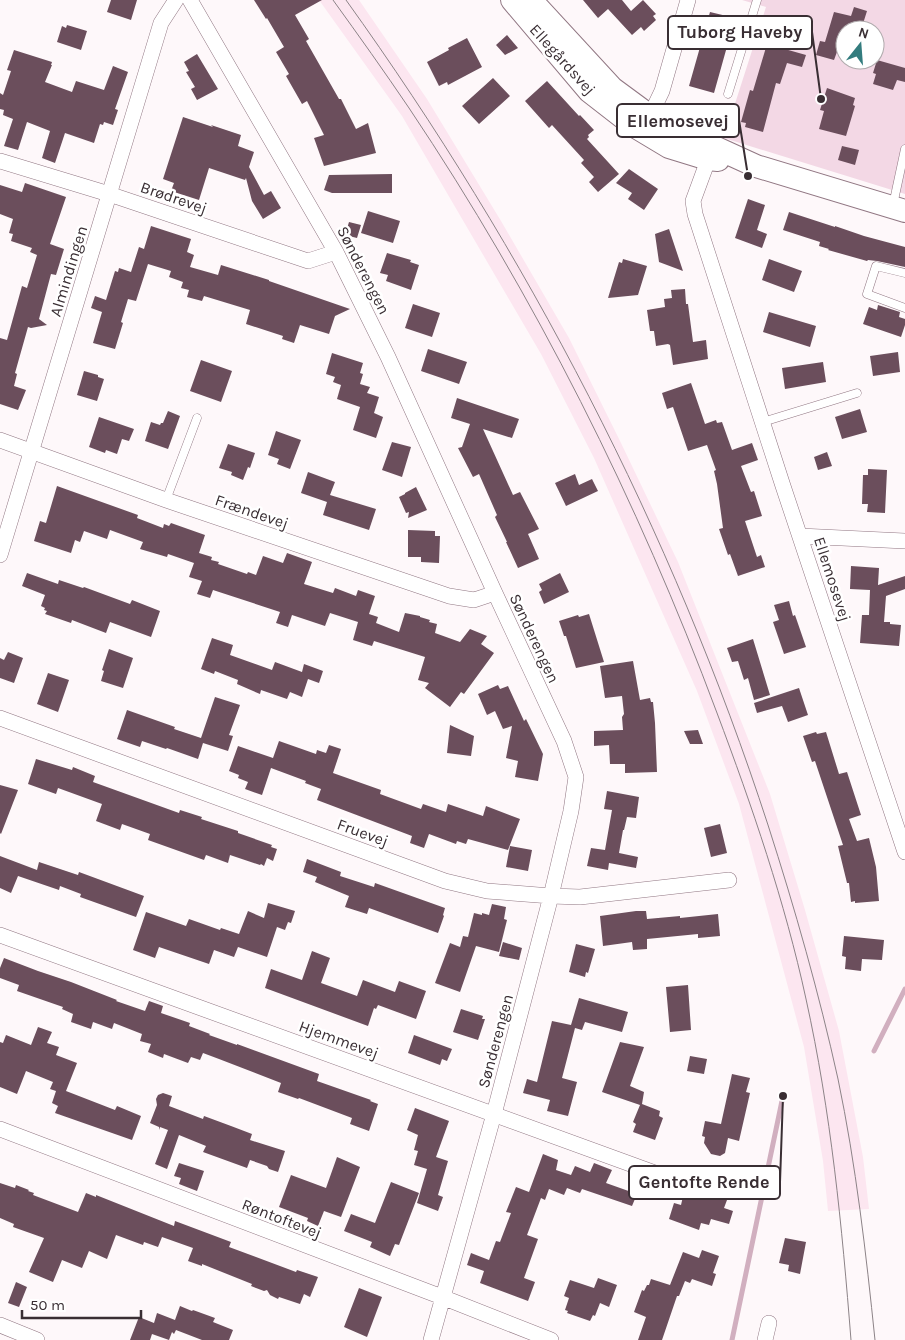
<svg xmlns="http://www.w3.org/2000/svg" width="905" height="1340" font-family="Karla,sans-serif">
<rect width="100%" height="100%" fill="#fef8fa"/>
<path fill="#fce6f0" d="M319,0H359L427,99L501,221L569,338L621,443L678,562L770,794L805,910L839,1031L863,1157L869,1209L828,1211L823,1161L804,1047L739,804L697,691L594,458L541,354L402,116Z"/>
<path fill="#f3d8e5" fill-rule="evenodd" d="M742,0H905V194L724,138L766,7ZM845,30H875V60H845Z"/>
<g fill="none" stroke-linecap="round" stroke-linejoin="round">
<path stroke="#d1afbf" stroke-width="5" d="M874,1051L905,989
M732,1340L783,1096"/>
</g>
<path fill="#6b4e5c" d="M111,0H137L131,20L107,12Z
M254,0H322L295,15L309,39L306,41L339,99H341L356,129L368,123L376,153L324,166L314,138L324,135L307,101L302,104L286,76L289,74L276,52L284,47L267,18L266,19Z
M583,0H622L631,11L643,0L656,14L653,16L656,20L644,31L641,27L632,35L608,9L598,18Z
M854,7L867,11L861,30H845L834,60L816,55L820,41L825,42L834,12L851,16Z
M710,12L735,18L714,93L689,86Z
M67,25L87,31L81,50L57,42L62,26L66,28Z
M507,35L518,48L505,55L496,45Z
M467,38L482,67L448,85L447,82L439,86L427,62L449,50L448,48Z
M767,44L806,55L802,67L787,63L780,84L776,83L763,132L745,127L746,123L741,122L750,90L753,91Z
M14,50L52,62L51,65H52L45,82L72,92L76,81L104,90L113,66L128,72L115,109L118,110L113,125L104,122L103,125L100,124L94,143L65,133L55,163L42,158L50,131L27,122L18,150L4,146L13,119L3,115L4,110L0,109V93L3,95L11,71L7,70Z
M197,54L218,89L197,100L191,89L195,87L186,72L189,71L184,62Z
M877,60L905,68V82L897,80L893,90L873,84L876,74L873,73Z
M493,78L510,96L479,124L462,106Z
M547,81L579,116L580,115L594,130L588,135L589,137L587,139L619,174L598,192L589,182L594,177L581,163L584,160L552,125L549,128L525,101Z
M827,88L855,98L853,105L855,106L846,136L819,129L824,111L820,110Z
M183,117L213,127L211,125L241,135L238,146L254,152L249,167L264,195L271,191L281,208L263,219L252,201L246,178L245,180L209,168L199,200L171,191L174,183L163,179Z
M842,146L859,150L855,165L838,160Z
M629,169L658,189L644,210L628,199L632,193L616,183Z
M392,174V193H332L324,190L329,175Z
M25,183L66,197L50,244L64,249L56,275L51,274L39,319L47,325L31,328L28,327L15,373L17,374L14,386L26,390L18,410L0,404V338L7,340L22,286L27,288L37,255L30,252L32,248L11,241L13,234L9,233L13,219L0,214V185L22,192Z
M748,199L765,205L757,230L767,234L762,248L735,238Z
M368,211L400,221L393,243L361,233Z
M789,212L835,227V226L864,236L905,247V267L877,261L868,260L867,261L828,250L829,249L819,246L820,242L783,230Z
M349,222L361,225L357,238L345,235Z
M151,226L191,239L187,252L194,255L190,267L218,275L221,265L269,280V281L350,309L335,316L329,334L300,325L294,343L282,339L283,336L246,324L250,310L204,296L202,301L187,297L189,290L181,288L183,282L169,277L171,271L148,264L136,301L128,299L121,322L123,323L115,349L93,343L102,312L91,308L95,296L106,300L115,271L118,272L119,268L131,272L139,247L144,249Z
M669,229L683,271L659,262L655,234Z
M387,253L411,260L410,262L419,265L411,290L386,281L388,275L380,273Z
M623,259L647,266L638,295L608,298L619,262L622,263Z
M769,259L802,271L794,292L762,280Z
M685,289L686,304H688L693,342L706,340L708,359L673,365L670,345L668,344L656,346L654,331H650L647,310L665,307L664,299L672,298L671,290Z
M413,304L440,313L432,337L405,328Z
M878,305L900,312L899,317L905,319V325L901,337L863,324L869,307L877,310Z
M769,312L816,326L810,347L763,332Z
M428,349L467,362L459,384L421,371Z
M898,352L900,372L873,376L870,356Z
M332,353L363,363L360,373L363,374L360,384L370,387L367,393L379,397L374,413L383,417L376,438L353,430L360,407L337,399L341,385L333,382L335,377L326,374Z
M201,360L232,371L221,402L190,391Z
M823,362L826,382L785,389L782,368Z
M84,371L98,375V377L104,379L97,401L77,395Z
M691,383L705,424L716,420L717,423L722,422L732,450L752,443L758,460L741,466L751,492L754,491L762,516L745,521L757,557L761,555L765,567L738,576L730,554L728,555L719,529L723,528L717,484L714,471L716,470L707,445L688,451L673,407L667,409L662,393Z
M457,398L519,419L512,438L483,429L513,495L520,492L539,529L528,534L539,559L518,568L506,542H507L495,517L497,515L479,474L473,477L458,448L462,447L470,424L451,418Z
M860,409L867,432L842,439L835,417Z
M168,411L180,416L168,449L145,441L151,422L160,425L161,423H163Z
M99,417L134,429L129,441L122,439L117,454L106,450L105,453L89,447Z
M276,431L301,440L290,469L277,464L279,459L268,455Z
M392,442L411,447L402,477L382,470Z
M228,444L255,453L250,468L248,467L243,480L231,475L232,472L219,468Z
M827,452L832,466L818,470L814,457Z
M868,469L887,470L885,513L867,512L868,504H862L863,475H868Z
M308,472L335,482L330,495L376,509L369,530L323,515L327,502L301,493Z
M575,474L579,485L592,479L598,491L566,506L555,483Z
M57,486L138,515L137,518L163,528L164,524L169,526L171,523L205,535L199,553L212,557L211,560L219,562L218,564L247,574L248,572L256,575L263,556L283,563L287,553L312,562L304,584L333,593L335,588L356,596L358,590L375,596L369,614L378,617L376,623L399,632L405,613L420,616V617L430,620L429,622L437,624L435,633L460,642L470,629L487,636L481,644L494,653L464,694L461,692L450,707L425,688L429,683L418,680L425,657L374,641L372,646L353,640L358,622L330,613L325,626L292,615L288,627L276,623L280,612L213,590L210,598L197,594L202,581L189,577L194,563L168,554L167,557L140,549L143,542L110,530L107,539L84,531L80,542L75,540L71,553L34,541L40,521L46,523Z
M416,487L427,510L408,518L409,512L406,513L399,497L405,494V493Z
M408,530L435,531V536H440L439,563L421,562V557H408Z
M851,566L879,568L878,585L905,576V589L886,596L884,622H890V624L901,625L899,646L860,643L862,615H869L870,590L850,589Z
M27,573L58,584L59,580L83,588L84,587L130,604L132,600L160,611L151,637L110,622L106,633L72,620L71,623L45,614L47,611L44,610L45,608L41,606L45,595L22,586Z
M560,573L569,592L544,604L539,592L542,590L539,584Z
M789,601L793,616L795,615L806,647L784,654L773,622L779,620L774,605Z
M589,614L604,662L576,668L566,636H564L559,621L578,615L579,617Z
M212,638L233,645L230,655L272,670L275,662L302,672L304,664L323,671L319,683L308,679L302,697L290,692L287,699L261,690L260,694L237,684L238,680L215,671L214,674L201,669Z
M753,639L770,695L754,700L748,678L744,680L738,661L732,662L727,648Z
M109,649L133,658L123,688L101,681L104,671L102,670Z
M8,652L23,658L14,683L0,678V658L4,660Z
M633,661L640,700L650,698L651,702H653L655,723L657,772L625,773V764H610L609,745L594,746V731L623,730L622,717L624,714L622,696L605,698L600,666Z
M48,673L69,680L58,712L37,704Z
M498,685L500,689L508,686L524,721L526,719L543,754L538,781L515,777L518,761L506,758L512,726L503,729L495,711L487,715L478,694Z
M799,688L808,715L788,722L782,706L757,713L754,703Z
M215,697L240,705L229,735L233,736L228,751L203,743L198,759L167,748L166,749L142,741L140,747L117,739L127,710L175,727L174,729L201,738Z
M450,725L474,736L471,756L447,753Z
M698,730L703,744H690L684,731Z
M816,732L817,734L826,732L839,774L847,772L861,815L849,819L857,841L869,838L876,867L879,901L855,903V901L851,902L849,883H847L838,846L843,845L815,761L812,762L803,736Z
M279,741L316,754L317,750L326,753L329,745L341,749L333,773L381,790L380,794L421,809L423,804L446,812L448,804L483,816L486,806L520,819L508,850L468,839L466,844L457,841L456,844L429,834L424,848L410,843L412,836L317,800L321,789L305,783L306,781L271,768L262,795L245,789L248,782L238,778L239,775L229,771L238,746L273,758Z
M36,759L72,770L73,767L95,776L93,782L179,813L180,810L202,817L201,819L238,831V833L272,845L271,847L277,849L273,861L267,858L264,866L261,864L260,865L230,855L228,863L206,855L204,860L148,840L150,834L122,824L120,830L96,821L102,804L58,788L56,794L28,784Z
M0,785L18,790L1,834L0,833Z
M607,791L639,797L636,818L627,817L624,830H623L619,853L638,857L636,868L609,863L608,870L587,866L591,848L605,850L612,810L604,809Z
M720,824L727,853L711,857L704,828Z
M510,846L532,850L528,871L506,867Z
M0,856L37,870L39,862L78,875L79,872L144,896L136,917L80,897L81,894L60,886L59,890L18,876L11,893L0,888Z
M307,859L341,872L340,876L374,887L375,883L445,908L443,915L444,916L438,933L369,908L367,914L345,907L349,896L315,882L317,877L303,872Z
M268,903L295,911L291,923L288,922L285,930L277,927L267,957L238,947L234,957L214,950L209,964L159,947L155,958L133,950L146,912L186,926L189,919L220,930L221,928L239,934L248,911L264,918Z
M492,904L506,907L504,919L507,920L499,952L476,946L460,992L435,983L450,943L460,947L463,936L468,937L474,913L482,915V913L489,915Z
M636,911H646L647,919L680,916V918L718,914L720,936L698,938V934L647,939V949L633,950L632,942L603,946L600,916Z
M844,936L884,940L882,960L862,959L861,971L845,969L846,957L842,956Z
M503,942L522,948L519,960L499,956Z
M576,944L595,949L588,973L586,972L585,977L569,972Z
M312,951L330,958L321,983L357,996L363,980L395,992L399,981L426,991L416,1019L378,1005L376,1009L374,1008L368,1026L265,988L271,969L302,980Z
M4,958L38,971L71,982L117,1000L116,1001L145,1011L149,1001L163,1006L161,1013L190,1023L189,1026L210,1034L209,1035L237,1045V1044L319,1074L317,1081L371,1100L370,1101L378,1104L369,1131L350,1124L352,1118L299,1098L298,1099L278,1092L281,1083L219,1059L203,1053L200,1060L191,1057L188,1063L164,1054L163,1058L148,1052L151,1044L140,1041L142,1034L114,1023L112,1029L93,1022L91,1029L71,1022L73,1014L62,1009L63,1007L17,991L19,985L0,978V968Z
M688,985L691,1030L670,1032L666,987Z
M579,998L628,1012L622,1032L585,1022L582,1030L575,1028L562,1078L577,1082L568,1116L547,1111L550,1100L523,1093L527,1079L537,1082L552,1021L571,1025Z
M461,1009L483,1016L482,1019H485L478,1040L453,1032Z
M38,1027L52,1032L47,1043L59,1047L56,1055L77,1063L66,1091L115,1110L117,1106L141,1116L132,1140L55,1113L58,1106L52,1103L56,1091L50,1089L53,1082L26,1071L17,1094L0,1087V1042L3,1043L6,1035L31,1045Z
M414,1035L452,1049L447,1061L442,1059L440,1065L408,1053Z
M620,1042L644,1047L630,1086L644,1092L642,1104L660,1111L659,1116L663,1118L655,1140L633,1132L636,1124L633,1122L640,1105L602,1092Z
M690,1056L707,1059L704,1074L687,1071Z
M732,1074L750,1078L746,1092L750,1093L739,1141L728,1138L725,1153L720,1156L711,1154L704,1143L705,1137L702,1136L705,1121L721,1124Z
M163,1093L172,1096L169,1106L203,1119L204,1116L231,1126L252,1134L250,1140L285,1151L278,1172L269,1169L267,1166L250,1160L247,1168L203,1152L206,1146L179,1135L167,1169L155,1164L168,1130L160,1127V1130L159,1127L150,1123L157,1105L156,1099L158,1095Z
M415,1108L449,1121L436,1157L448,1161L438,1195L443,1197L438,1211L417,1203L427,1169L414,1165L418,1151L414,1150L418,1135L407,1130Z
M543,1154L558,1160L556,1170L571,1175L575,1166L590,1172L594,1163L612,1170L606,1183L637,1194L632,1206L582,1189L580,1193L567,1188L564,1195L549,1189L545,1200L541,1198L527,1235L538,1239L524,1278L535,1282L528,1301L480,1283L484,1271L467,1265L471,1253L489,1260L496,1241L500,1242L511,1213L506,1212L516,1187L529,1192Z
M337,1157L360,1167L341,1217L324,1211L318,1226L307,1221L308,1218L279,1207L291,1175L326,1188Z
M179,1163L204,1171L197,1191L179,1184L181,1178L174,1176Z
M697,1174L707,1178L711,1195L727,1200L724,1208L733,1211L729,1224L711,1219L709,1225L701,1223L699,1230L669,1219L674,1203L681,1205L688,1175L696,1177Z
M391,1182L419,1193L399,1245L395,1244L390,1256L370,1247L372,1242L344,1231L351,1214L375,1223Z
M0,1183L15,1188L16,1185L29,1190L28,1191L34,1193L33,1195L78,1212L86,1193L96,1197V1195L174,1226L175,1221L231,1242L229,1247L296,1272L297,1270L318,1277L310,1297L304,1294L300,1304L279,1297L278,1299L270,1295L267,1290L264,1291L251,1286L252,1284L202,1264V1266L188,1261L193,1248L162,1237L158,1247L144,1242L143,1245L116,1235L107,1259L89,1251L82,1268L62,1260L53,1282L29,1272L44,1238L13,1227L14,1224L0,1218Z
M785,1238L806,1242L800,1274L788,1271L789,1265L779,1263Z
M702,1250L719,1256L713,1273L716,1274L712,1286L692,1279L690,1283L685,1281L679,1296H677L662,1340H638L646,1317L634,1312L642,1290L644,1291L647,1285H649L651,1279L670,1285L683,1252L699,1258Z
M598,1278L617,1285L609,1307L600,1303L595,1316L593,1315L590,1321L567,1313L568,1311L565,1310L569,1298L564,1296L570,1280L594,1288Z
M16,1282L27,1287L19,1307L8,1303Z
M359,1288L382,1297L367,1337L344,1327Z
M180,1306L192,1311L193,1310L215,1318L213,1322L233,1330L229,1340H202L176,1330L174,1334L172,1332L169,1340L152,1334L150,1340H130L139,1317L154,1323L157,1313L175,1320Z"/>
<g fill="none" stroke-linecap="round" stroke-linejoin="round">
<g stroke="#917783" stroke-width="9">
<path id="lane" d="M728,94L757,0
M893,205L905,149
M905,273L876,266L867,294L905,308
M763,422L857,393
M166,500L197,418"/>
</g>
<g stroke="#917783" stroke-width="16">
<path id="street" d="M190,0L336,252L388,357L495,593L564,741L576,777L571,811L551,896L494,1114L431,1340
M650,116L662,91L688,0
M711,152L693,201L695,214L783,486L905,852
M0,161L109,194L308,261L336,252
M0,440L166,500L449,596L474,600L495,593
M800,536L905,541
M0,555L161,23L176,0
M0,718L445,881L487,891L551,896L580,897L729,880
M0,935L666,1177
M0,1129L442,1297L551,1340
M0,1325L37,1340
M765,1340L769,1323"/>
</g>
<g stroke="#917783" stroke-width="24">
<path id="secondary" d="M512,0L589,91L634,126L669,147L708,159L718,160
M531,0L612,88L650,116L677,130L756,166L905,211"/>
</g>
<use href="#lane" stroke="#fff" stroke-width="8"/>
<use href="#street" stroke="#fff" stroke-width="15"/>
<use href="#secondary" stroke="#fff" stroke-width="22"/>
<path stroke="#8c8387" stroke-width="1" d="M333,0C359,36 384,71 409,108C535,296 638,501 717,713C752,806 785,902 806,999C831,1112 842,1226 851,1340
M346,0C527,252 672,530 768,825C795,909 819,993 838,1079C856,1165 866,1253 875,1340"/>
</g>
<g text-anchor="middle" stroke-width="5" stroke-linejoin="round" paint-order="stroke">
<g font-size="16" fill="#392e33" stroke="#fff">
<text transform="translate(563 59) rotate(48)" y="6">Ellegårdsvej</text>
<text transform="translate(174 197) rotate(19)" y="6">Brødrevej</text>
<text transform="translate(364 270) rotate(63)" y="6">Sønderengen</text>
<text transform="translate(68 271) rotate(-73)" y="6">Almindingen</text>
<text transform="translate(252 511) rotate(19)" y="6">Frændevej</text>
<text transform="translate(833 579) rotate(72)" y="6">Ellemosevej</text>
<text transform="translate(535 638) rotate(65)" y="6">Sønderengen</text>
<text transform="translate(363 832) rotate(20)" y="6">Fruevej</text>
<text transform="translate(339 1039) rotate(20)" y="6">Hjemmevej</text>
<text transform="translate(495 1041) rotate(-75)" y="6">Sønderengen</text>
<text transform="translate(282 1218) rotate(21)" y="6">Røntoftevej</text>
</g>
</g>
<path fill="none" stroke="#392e33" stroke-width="2" d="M821 99L812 32M748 176L739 120M783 1096L780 1182"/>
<g fill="#392e33" stroke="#fff" stroke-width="2">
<circle cx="821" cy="99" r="5"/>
<circle cx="748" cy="176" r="5"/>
<circle cx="783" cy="1096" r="5"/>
</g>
<g fill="#fff" stroke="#392e33" stroke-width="2">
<rect x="668" y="16" width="144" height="33" rx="5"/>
<rect x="617" y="104" width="122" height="33" rx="5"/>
<rect x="629" y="1166" width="151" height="33" rx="5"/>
</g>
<g font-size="18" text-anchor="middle" font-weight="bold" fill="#392e33">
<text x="740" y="38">Tuborg Haveby</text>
<text x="678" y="127">Ellemosevej</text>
<text x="704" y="1188">Gentofte Rende</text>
</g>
<g transform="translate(860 45) rotate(17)"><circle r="24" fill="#ffffff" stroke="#b0abad"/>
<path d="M0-4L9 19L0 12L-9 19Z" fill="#337c7e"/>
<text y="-8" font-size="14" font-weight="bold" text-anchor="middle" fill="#392e33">N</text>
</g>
<path d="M22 1310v8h119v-8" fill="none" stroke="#392e33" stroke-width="2.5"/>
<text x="30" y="1310" font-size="15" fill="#392e33" stroke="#ffffff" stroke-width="4" paint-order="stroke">50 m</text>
</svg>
